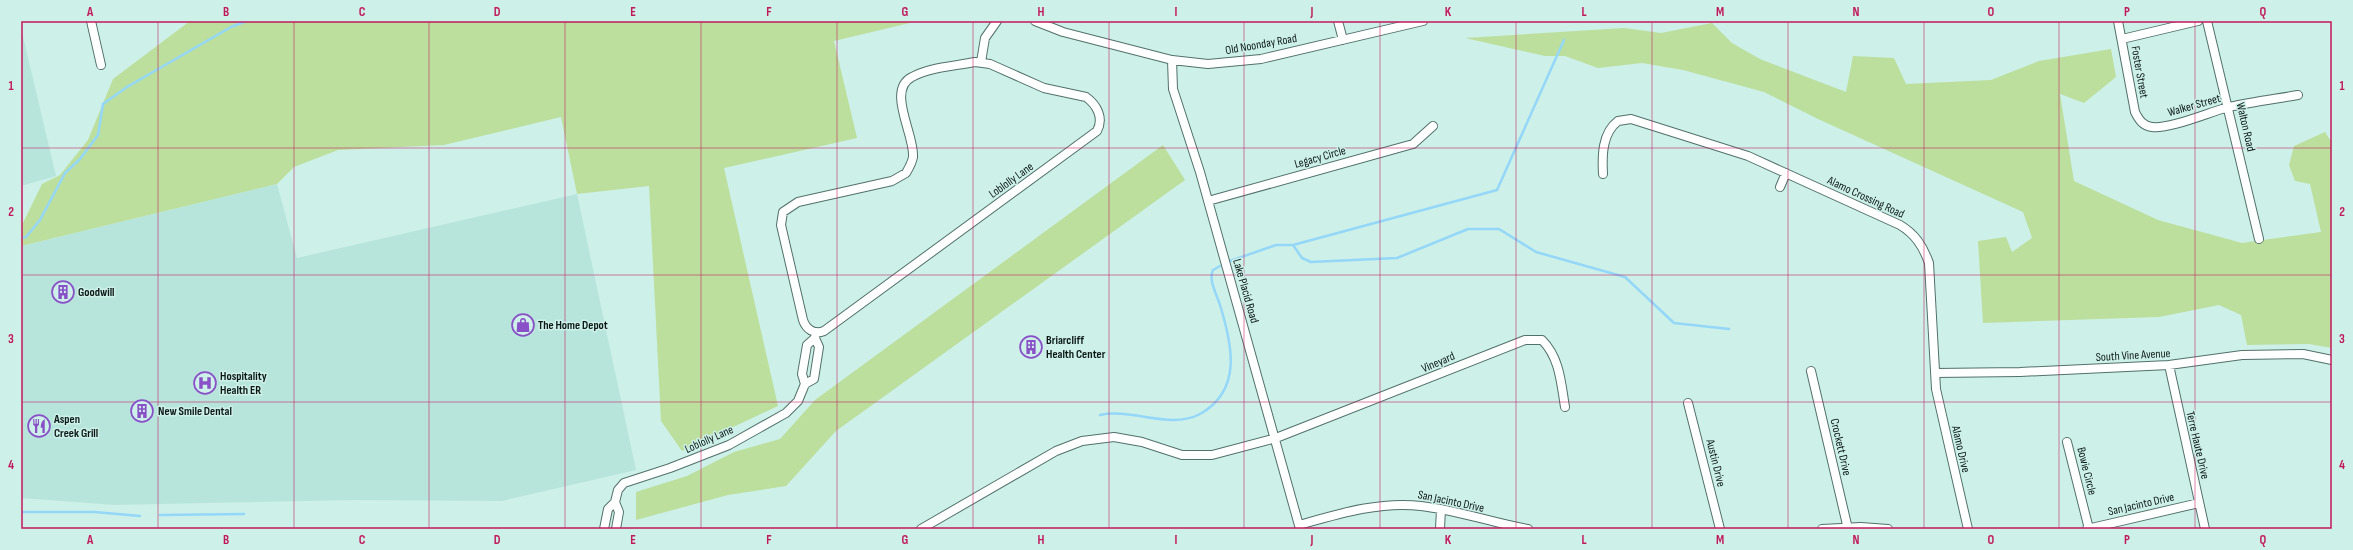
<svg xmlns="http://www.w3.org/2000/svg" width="2353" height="550" font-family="'Sofia Sans Condensed',sans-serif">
<rect width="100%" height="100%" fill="#cdf0e8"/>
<path fill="#b8e5db" d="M21,28L56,176L21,186Z
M277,184L297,258L577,194L636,470L502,501L356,500L115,505L21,498V246Z"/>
<path fill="#bcdf9e" d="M190,21H918L834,41L857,138L724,168L778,406L682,451L661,421L649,186L577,194L561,117L444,145L338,150L294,167L277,184L21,246V227L42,184L60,175L88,140L113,79Z
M1712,23L1732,43L1760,59L1846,92L1853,56L1894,58L1906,84L1991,80L2039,61L2111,49L2116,77L2084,103L2060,94L2074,181L2158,220L2242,243L2321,232L2310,184L2295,181L2289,165L2294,146L2325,132L2332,143V348L2309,344L2247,345L2241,315L2219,305L2159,317L1983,323L1978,241L2006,237L2012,252L2032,238L2023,212L1818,119L1764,92L1683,70L1642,63L1598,68L1565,56H1545L1465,38L1624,28L1661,33Z
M1163,145L1185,180L836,431L786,486L728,495L636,520V492L687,476L734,452L780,439L815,400Z"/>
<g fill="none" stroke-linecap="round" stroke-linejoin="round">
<path stroke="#94d7f8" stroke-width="2.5" d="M21,238L26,237L40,220L65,173L80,159L98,135L103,104L127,87L231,27L247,21
M1293,245L1302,258L1311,262L1397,258L1468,229H1499L1536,252L1625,277L1674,323L1729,329
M1230,261L1276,245H1293L1497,190L1564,40
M1100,415C1132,408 1170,430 1200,414C1243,390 1232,344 1220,305C1217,295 1208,280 1213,270L1220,266
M21,512H95L140,516
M160,515L244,514"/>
<g stroke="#51716a" stroke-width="10">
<path id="minor" d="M91,21L101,65
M1035,21L1063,32L1172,60L1208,64L1261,59L1423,21
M1338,21L1343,40
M2118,21L2135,112C2139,120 2143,126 2152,127C2171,129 2209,112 2229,107C2252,102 2275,99 2298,95
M2207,21L2259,239
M2122,39L2198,21
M1172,60L1173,89L1200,172L1300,529
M975,62L990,64L1044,88L1086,97C1097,105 1104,118 1097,131L824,331C814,335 806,329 803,320L781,225L783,212L798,202L892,181L906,173C909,168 912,163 913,157C915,135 886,90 912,77C930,67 955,66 975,62Z
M981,62L985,38L997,21
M1603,174C1602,156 1602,133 1618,121L1631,119L1748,156L1900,225C1915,234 1923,246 1929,263L1936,389L1968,529
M1780,187L1786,173
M1208,201L1413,144L1433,126
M815,338L819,347L814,379L805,384L802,374L807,345L815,338L816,332
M2169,365L2205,529
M1811,371L1848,529
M1935,373L2020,372L2169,365L2242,355L2303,354L2332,360
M1688,403L1720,529
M2067,442L2089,529
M615,502L619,512L616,529
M1299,525C1338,514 1380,501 1421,506C1457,510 1493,523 1528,529
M604,529L608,509L615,502L618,490L624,483L670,468L729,445L786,413L798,401L805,384
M921,529L1056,451L1082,441L1114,437L1142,442L1182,455H1212L1276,438L1525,340H1542C1560,358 1561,383 1565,407
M1440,529L1441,509
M1822,529L1861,527L1888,529
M2087,529L2199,503"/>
</g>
<use href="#minor" stroke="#fff" stroke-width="8"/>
</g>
<path fill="none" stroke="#c2185b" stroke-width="1" stroke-opacity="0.55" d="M158,21V529M294,21V529M429,21V529M565,21V529M701,21V529M837,21V529M973,21V529M1109,21V529M1244,21V529M1380,21V529M1516,21V529M1652,21V529M1788,21V529M1924,21V529M2059,21V529M2195,21V529M21,148H2332M21,275H2332M21,402H2332"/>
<defs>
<g id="building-ring" transform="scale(1.15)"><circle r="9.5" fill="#cdf0e8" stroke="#8950c8" stroke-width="1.5"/><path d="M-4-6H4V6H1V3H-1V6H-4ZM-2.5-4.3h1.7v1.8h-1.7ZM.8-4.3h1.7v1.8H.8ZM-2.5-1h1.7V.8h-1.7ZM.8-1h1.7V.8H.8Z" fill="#8950c8"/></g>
<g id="shop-ring" transform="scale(1.15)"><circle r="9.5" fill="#cdf0e8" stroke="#8950c8" stroke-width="1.5"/><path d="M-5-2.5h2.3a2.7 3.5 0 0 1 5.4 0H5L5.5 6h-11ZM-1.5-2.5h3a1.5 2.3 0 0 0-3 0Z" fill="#8950c8"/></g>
<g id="hospital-ring" transform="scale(1.15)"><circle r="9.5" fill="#cdf0e8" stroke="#8950c8" stroke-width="1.5"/><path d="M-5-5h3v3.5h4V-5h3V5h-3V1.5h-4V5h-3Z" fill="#8950c8"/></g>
<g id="restaurant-ring" transform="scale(1.15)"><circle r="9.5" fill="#cdf0e8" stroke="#8950c8" stroke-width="1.5"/><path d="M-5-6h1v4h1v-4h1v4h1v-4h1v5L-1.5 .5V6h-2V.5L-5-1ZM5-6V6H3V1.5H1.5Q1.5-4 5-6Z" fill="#8950c8"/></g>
</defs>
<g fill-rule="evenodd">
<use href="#building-ring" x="63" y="292"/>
<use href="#shop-ring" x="523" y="325"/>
<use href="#building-ring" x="1031" y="347"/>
<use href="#hospital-ring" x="205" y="383"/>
<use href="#building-ring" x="142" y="411"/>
<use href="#restaurant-ring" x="39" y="426"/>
</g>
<g text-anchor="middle" stroke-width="3" stroke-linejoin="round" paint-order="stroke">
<g font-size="12" fill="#0c1916" stroke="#cdf0e8">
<text transform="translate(1261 44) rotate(-10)" y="4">Old Noonday Road</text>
<text transform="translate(2140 72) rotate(80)" y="4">Foster Street</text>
<text transform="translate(2194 105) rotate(-16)" y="4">Walker Street</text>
<text transform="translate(2246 127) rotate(77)" y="4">Walton Road</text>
<text transform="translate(1320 157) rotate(-16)" y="4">Legacy Circle</text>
<text transform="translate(1011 180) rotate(-36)" y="4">Loblolly Lane</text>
<text transform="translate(1866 197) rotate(25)" y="4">Alamo Crossing Road</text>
<text transform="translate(1246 291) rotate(74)" y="4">Lake Placid Road</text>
<text transform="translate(2133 355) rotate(-3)" y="4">South Vine Avenue</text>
<text transform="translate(1438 362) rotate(-23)" y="4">Vineyard</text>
<text transform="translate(709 439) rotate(-24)" y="4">Loblolly Lane</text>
<text transform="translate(2198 445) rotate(77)" y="4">Terre Haute Drive</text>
<text transform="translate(1841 447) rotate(77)" y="4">Crockett Drive</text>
<text transform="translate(1961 449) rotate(77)" y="4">Alamo Drive</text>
<text transform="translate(1716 463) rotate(76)" y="4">Austin Drive</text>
<text transform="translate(2087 471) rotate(76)" y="4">Bowie Circle</text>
<text transform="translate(1451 501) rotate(12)" y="4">San Jacinto Drive</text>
<text transform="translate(2141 504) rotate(-13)" y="4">San Jacinto Drive</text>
</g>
<g font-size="12" font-weight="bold" fill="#0c1916" stroke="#cdf0e8" text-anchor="start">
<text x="78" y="296">Goodwill</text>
<text x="538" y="329">The Home Depot</text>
<text x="1046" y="344">Briarcliff<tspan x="1046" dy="14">Health Center</tspan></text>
<text x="220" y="380">Hospitality<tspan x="220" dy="14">Health ER</tspan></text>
<text x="158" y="415">New Smile Dental</text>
<text x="54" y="423">Aspen<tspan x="54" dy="14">Creek Grill</tspan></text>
</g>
</g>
<rect width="2353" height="550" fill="none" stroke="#cdf0e8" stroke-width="44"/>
<rect x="22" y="22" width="2309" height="506" fill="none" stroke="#c2185b" stroke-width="1.5"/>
<g font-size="13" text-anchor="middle" font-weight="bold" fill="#c2185b">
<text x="90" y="16">A</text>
<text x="226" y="16">B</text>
<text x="362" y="16">C</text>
<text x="497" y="16">D</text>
<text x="633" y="16">E</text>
<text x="769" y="16">F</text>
<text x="905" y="16">G</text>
<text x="1041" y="16">H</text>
<text x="1176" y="16">I</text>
<text x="1312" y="16">J</text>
<text x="1448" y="16">K</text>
<text x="1584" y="16">L</text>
<text x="1720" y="16">M</text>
<text x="1856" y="16">N</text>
<text x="1991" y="16">O</text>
<text x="2127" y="16">P</text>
<text x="2263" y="16">Q</text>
<text x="11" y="90">1</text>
<text x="2342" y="90">1</text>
<text x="11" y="216">2</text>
<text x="2342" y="216">2</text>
<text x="11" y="343">3</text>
<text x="2342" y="343">3</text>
<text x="11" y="469">4</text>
<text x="2342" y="469">4</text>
<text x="90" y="544">A</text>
<text x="226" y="544">B</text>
<text x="362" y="544">C</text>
<text x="497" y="544">D</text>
<text x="633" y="544">E</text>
<text x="769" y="544">F</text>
<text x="905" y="544">G</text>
<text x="1041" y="544">H</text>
<text x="1176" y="544">I</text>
<text x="1312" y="544">J</text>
<text x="1448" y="544">K</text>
<text x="1584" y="544">L</text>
<text x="1720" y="544">M</text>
<text x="1856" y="544">N</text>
<text x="1991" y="544">O</text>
<text x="2127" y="544">P</text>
<text x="2263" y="544">Q</text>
</g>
</svg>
